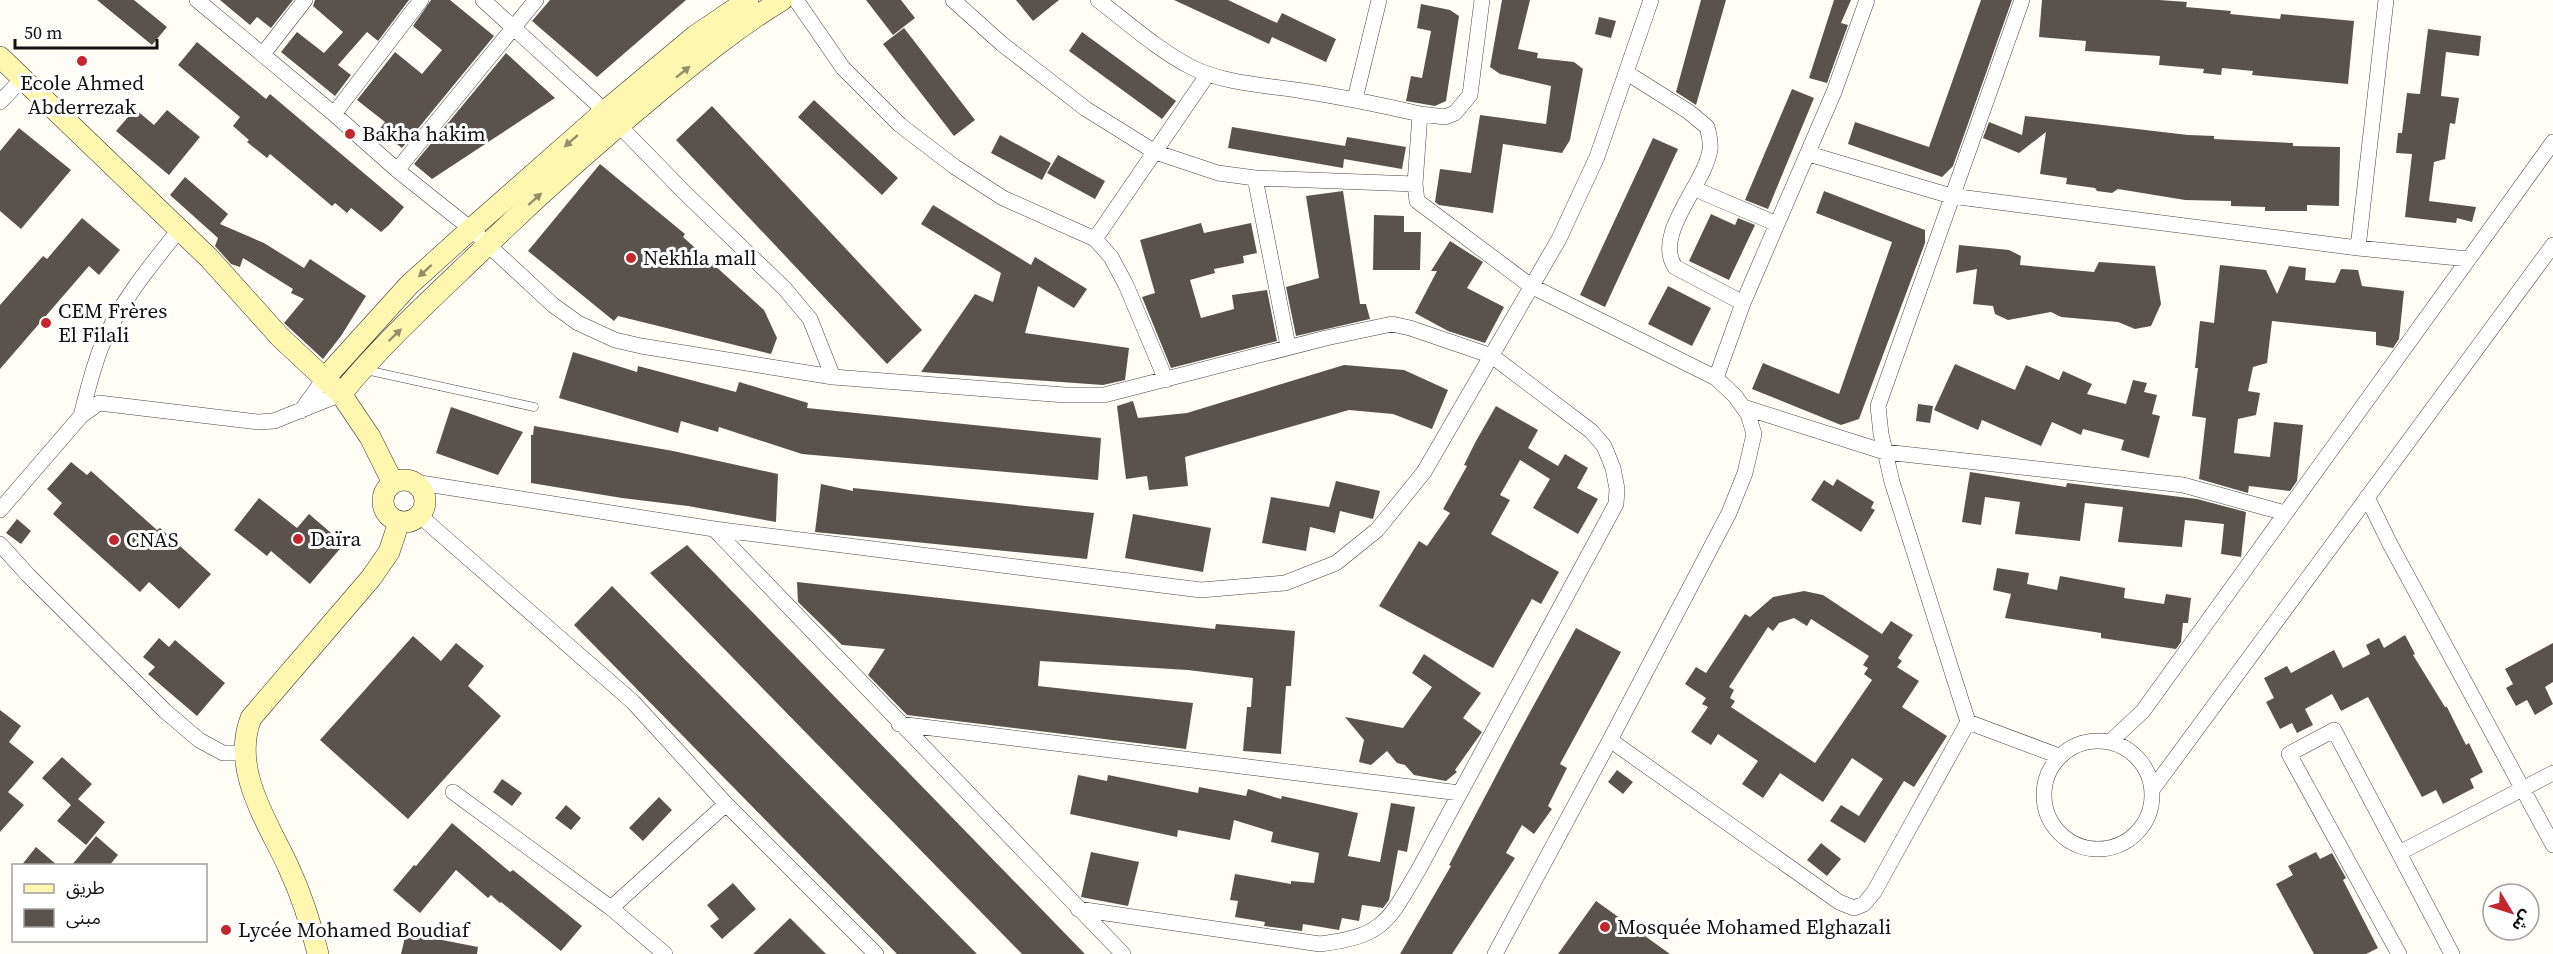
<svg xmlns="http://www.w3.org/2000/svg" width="2553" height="954" font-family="'Source Serif 4','Noto Sans Arabic',serif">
<rect width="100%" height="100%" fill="#fffdf5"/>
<path fill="#5a524d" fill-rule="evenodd" d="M97,0H134L167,27L152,45Z
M220,0H293L271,28L257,17L250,25Z
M315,0H409L378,41L367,32L338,65L351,75L335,96L281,52L297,32L324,53L343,32L313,6Z
M431,0H450L494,36L402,148L379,130L385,122L357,100L395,52L422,74L442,50L413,26Z
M550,0H686L597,77L532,21Z
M866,0H901L915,18L893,35Z
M1016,0H1059L1033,21Z
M1174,0H1228L1277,23L1282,13L1336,39L1326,62L1272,37L1269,44Z
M1502,0H1530L1518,49L1538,53L1537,58L1574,62L1583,69L1570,140L1562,153L1503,144L1493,213L1439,205L1435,202L1440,169L1471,173L1480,115L1546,124L1551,86L1500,74L1490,67Z
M1701,0H1726L1696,105L1676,92Z
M1834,0H1851L1841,23L1848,25L1827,83L1809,78Z
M1981,0H2012L1953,166L1942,177L1848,144L1855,122L1929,147Z
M2042,0H2159L2187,2L2186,7L2231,11L2230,14L2280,19L2281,14L2354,21L2348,84L2252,75L2253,71L2222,68L2221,75L2203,73L2204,69L2159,65L2160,56L2085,51L2086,41L2039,37Z
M1421,4L1450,10L1459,16L1446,101L1435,106L1406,101L1411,76L1422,78L1431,31L1417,28Z
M1599,17L1616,21L1611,38L1595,34Z
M904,28L975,120L954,136L883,44Z
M2428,29L2481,36L2479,56L2446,52L2441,96L2459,98L2455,124L2450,123L2445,159L2434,162L2429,201L2476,207L2472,222L2457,218L2456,223L2405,217L2412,154L2396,153L2398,133H2402L2407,93L2420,94Z
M1082,32L1176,101L1162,119L1069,51Z
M197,42L266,99L270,94L404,207L389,225L381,232L351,208L347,213L335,203L332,206L270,154L267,158L247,142L249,140L233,126L240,117L178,65Z
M506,53L555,98L432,179L414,164Z
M1792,89L1814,98L1768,209L1745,200Z
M814,100L898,178L882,195L798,117Z
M712,106L922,330L887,364L676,140Z
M135,109L154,125L167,110L200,137L169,175L116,131Z
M2025,116L2188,135L2214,136V139L2293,143V146L2340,147L2339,206L2307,205V211H2265V207L2231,206V201L2185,200L2118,189L2112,193L2097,191L2095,188L2066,184L2067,178L2040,174L2046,132L2019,153L1983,138L1989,122L2022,135Z
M1232,127L1345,146L1347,137L1406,147L1402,169L1344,159L1343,168L1228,148Z
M19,128L71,170L21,229L0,211V151Z
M1000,135L1051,163L1042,180L991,153Z
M1653,138L1678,149L1605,307L1580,295Z
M1058,155L1105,181L1095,199L1047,173Z
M600,164L685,234L683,237L764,310L777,338L771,354L618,316L614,321L528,251Z
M185,177L228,214L220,224L264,243L304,268L310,259L366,296L341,336L323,359L284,323L304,299L291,293L293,289L243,258L240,267L231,264L215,246L218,238L170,195Z
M1343,191L1360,304H1366L1370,319L1296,336L1286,287L1319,278L1306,196Z
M1824,191L1925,230V243L1859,419L1841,425L1752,389L1763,363L1839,394L1892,242L1816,213Z
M933,205L1031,265L1035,257L1087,289L1074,308L1038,286L1025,333L1129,348L1125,380L1103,385L921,372L975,294L993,302L1001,273L921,224Z
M1711,214L1735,225L1738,218L1755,225L1729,280L1689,261Z
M1374,215L1404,216V232H1421L1420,270H1373Z
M82,218L120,250L99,275L89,266L0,369V305L43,256L47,259Z
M1201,223L1204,233L1251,223L1257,253L1243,256L1244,263L1214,269L1215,273L1190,280L1201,318L1234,309L1232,295L1267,290L1277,341L1171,368L1142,297L1155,293L1140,240Z
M1450,241L1483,262L1467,288L1504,307L1485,343L1448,331L1415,313L1437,271H1431Z
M1959,245L2009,250L2021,256L2020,265L2094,272L2099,262L2155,266L2161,304L2151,326L2135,329L2118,322L2061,317L2051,312L2008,320L1995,314L1993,306L1973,304L1977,269L1956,273Z
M2220,265L2266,270L2277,294L2289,266L2306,268L2305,280L2335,283L2341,269L2358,270L2362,286L2404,291L2399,339L2393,348L2376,345V332L2272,321L2267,363L2253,367L2248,391L2260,393L2256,415L2238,419L2234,453L2270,457L2274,422L2303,425L2297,481L2290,491L2249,486L2248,493L2199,479L2206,418L2192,416L2198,368H2195L2200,321L2214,323Z
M1668,286L1711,308L1692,346L1648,324Z
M573,352L637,372L638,366L736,392L739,382L808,403L807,408L1101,438L1098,480L802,454L719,427L718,432L681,421L678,433L559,398Z
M1955,364L2015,390L2026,365L2059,380L2063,371L2092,384L2087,394L2126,404L2133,380L2147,383L2144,392L2157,395L2152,414L2160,416L2149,458L2121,450L2124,440L2083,429L2081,435L2052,422L2041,446L1982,420L1978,430L1934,410Z
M1344,365L1404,370L1448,390L1432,429L1393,414L1349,410L1185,457L1188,486L1149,490L1147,476L1126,479L1117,406L1133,401L1138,418L1187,413Z
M1918,404L1933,406L1930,423L1916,421Z
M1496,406L1538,430L1528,448L1558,466L1565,454L1588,468L1577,488L1598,499L1578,534L1533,508L1550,479L1520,460L1500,495L1510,500L1491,534L1559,572L1541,604L1532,599L1493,668L1379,606L1419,541L1427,546L1450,513L1443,509L1467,466L1464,465L1476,441Z
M451,407L523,432L498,475L436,453Z
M534,426L673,451L778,474L776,522L688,506L622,498L531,483V435H533Z
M71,462L87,475L91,471L157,530L160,528L211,574L179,609L149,582L140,592L53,514L62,503L47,489Z
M1970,472L2066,487L2067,483L2197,499L2246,512L2241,557L2221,554L2224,524L2185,520L2182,547L2118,542L2123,507L2085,503L2080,541L2015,534L2020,502L1985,497L1981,525L1962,522Z
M1837,479L1874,502L1871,508L1875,510L1861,532L1811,500L1824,480L1833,486Z
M1336,481L1380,491L1373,519L1340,511L1335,533L1310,527L1306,551L1262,543L1271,497L1329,507Z
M821,484L853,491V488L1094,513L1087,559L815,532Z
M259,498L297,528L309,514L344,544L310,584L271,551L267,556L234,530Z
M1133,514L1211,528L1203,572L1125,558Z
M17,519L31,531L21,544L6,533Z
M687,545L763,623L1085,954H1022L650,573Z
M1997,568L2029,573L2027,584L2057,590L2060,576L2125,588L2124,598L2164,604L2166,594L2191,598L2188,623H2183L2181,642L2176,649L2101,638V633L2005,618L2011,594L1993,590Z
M797,582L1215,629L1216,624L1295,631L1291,686H1286L1281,754L1243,751L1247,707H1251L1253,678L1188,670L1040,661L1038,686L1193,703L1186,749L907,715L868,675L885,649L842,645L798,602Z
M612,586L977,954H897L574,625Z
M1804,591L1823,595L1882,634L1891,621L1913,635L1898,658L1902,661L1897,667L1919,681L1902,707L1947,736L1914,787L1904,781L1865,843L1830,821L1841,805L1859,816L1883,779L1852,758L1823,802L1780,773L1763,798L1742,784L1758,761L1718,734L1711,745L1691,732L1708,707L1702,704L1706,698L1685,684L1696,667L1706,673L1745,614L1750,617L1773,597ZM1794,618L1807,626L1811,619L1869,656L1863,665L1868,668L1864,674L1872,680L1815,763L1731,707L1735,701L1730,698L1734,690L1729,687L1768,627L1773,631L1779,623Z
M1576,628L1621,652L1560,764L1567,768L1548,806L1552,809L1534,834L1522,825L1506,853L1515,858L1452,954H1400L1451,866L1449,865L1518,734Z
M2405,635L2415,654L2413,655L2445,707H2447L2466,745L2469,743L2483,772L2470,779L2474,788L2443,804L2436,790L2422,797L2368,697L2341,711L2332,694L2305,709L2313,725L2297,733L2292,723L2280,729L2266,702L2274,698L2264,678L2287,666L2291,673L2334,650L2343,668L2370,654L2366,645L2379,638L2384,648Z
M413,636L441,661L456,643L484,666L468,686L501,716L408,819L320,740Z
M159,638L169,647L175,640L225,683L197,716L148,674L155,667L143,657Z
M2553,643V682L2545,687L2553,704L2535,715L2527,700L2516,706L2506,688L2513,684L2505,669Z
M1424,654L1481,693L1463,718L1482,732L1455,770L1457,772L1446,781L1414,775L1405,765L1397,763L1387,751L1371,765L1359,762L1364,740L1345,717L1403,728L1432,687L1412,673Z
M0,710L21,726L9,742L34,762L8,792L24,805L0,832Z
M62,757L92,784L78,799L105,822L86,845L57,821L71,805L42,778Z
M1617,770L1633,782L1623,794L1608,782Z
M1078,775L1107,781L1108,775L1198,793L1199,787L1246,796L1248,789L1281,799L1282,796L1358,813L1348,856L1380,862L1391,803L1415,807L1407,852L1398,850L1389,900L1383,908L1362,905L1359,921L1342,918L1339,930L1303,924L1302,931L1264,926L1265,922L1235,917L1238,901L1230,900L1235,874L1291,884V881L1314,883L1319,853L1271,842L1273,832L1234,820L1230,840L1178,830L1177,837L1070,814Z
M502,779L522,793L512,806L493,792Z
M659,797L672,810L643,841L629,828Z
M566,805L581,818L571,830L555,818Z
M452,823L510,872L513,870L582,926L561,951L501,902L500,903L491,895L488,898L456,870L420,913L393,890L414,865L416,866Z
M96,836L118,855L109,866H71Z
M1821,843L1841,859L1827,876L1807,860Z
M36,847L58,866H21Z
M1091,852L1139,862L1128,906L1081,897Z
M2316,852L2320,859L2332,853L2346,878L2343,880L2378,948L2366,954H2314L2276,884L2293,875L2288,866Z
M733,883L756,909L722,939L710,926L719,919L707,905Z
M1596,901L1670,954H1558Z
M790,918L826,954H753Z
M406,933L478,947L477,954H401Z"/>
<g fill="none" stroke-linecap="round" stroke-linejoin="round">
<g stroke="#444" stroke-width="9">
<path id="lane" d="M366,370L534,407"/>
</g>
<g stroke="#444" stroke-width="16">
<path id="street" d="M197,0L334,114L397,170L471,229L553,305L578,323L615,340L641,346L833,377L1065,395H1104L1326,338L1392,324L1410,328L1492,356L1591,431L1604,446L1613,468L1617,489L1616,504L1419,869C1388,922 1384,936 1320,944L1078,909
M483,0L605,111L685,193L785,289L810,319L833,377
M796,0L843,68L900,125L955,167L1003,198L1095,239L1111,257L1126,285L1166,380
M953,0L1002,44L1086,109L1155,152L1218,173L1255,178L1415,184
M1098,0C1128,23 1158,50 1191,67C1225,84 1266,85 1303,91C1342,97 1381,105 1420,114
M1482,0L1470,95L1455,113L1445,117L1420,114L1415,184L1417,201L1531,286L1716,378L1735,396L1748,414L1754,434L1745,473L1729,513L1610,740L1839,902L1854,908L1864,904L1874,892L1968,722L1892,482L1881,434L1878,406L2022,0
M263,54L305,0
M1627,73L1689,112L1707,127C1709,134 1711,142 1710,150C1704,186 1653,234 1675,267L1743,303
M1355,99L1379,0
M0,102L23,78
M334,114L421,0
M1809,154L1951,196L2358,248L2468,259
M397,170L536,0
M1255,178L1288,346
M1695,189L1777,224
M1095,239L1208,74
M2358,248L2386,0
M1716,378L1743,303L1834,92L1867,0
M1743,407L1885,452L2183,485L2285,513
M301,411L324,379
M81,416C87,392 93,367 102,345C120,302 150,266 179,230
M414,482L714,529L1201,590L1285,583L1336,563L1377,530L1424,472L1559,239L1597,157L1651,0
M2367,497L2390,544L2553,845
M0,510L81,416L99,403L258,422L274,421L341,394
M419,515L633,702L726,804L876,954
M714,529L1123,954
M0,544L28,575L165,711L199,740L223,753H244
M1968,722L2059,756
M899,724L1460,793
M2044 795a54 54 0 1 1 108 0a54 54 0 1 1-108 0Z
M2110,742L2143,711L2156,693L2553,142
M2152,790L2553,245
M453,792L611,908L665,954
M2399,853L2334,730L2289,754L2399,954
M611,908L726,804
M1495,954L1610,740
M2452,954L2399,853L2553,773"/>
</g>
<g stroke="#333" stroke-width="22">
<path id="secondary" d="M0,57L209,258L280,337L341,394L370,437L393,483
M324,379L409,285L471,229L605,111L695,36L748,0
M341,394C382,344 429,301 475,257C535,198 597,143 661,90C700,58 739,26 782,0
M383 501a21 21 0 1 1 42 0a21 21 0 1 1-42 0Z
M318,954C311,924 301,894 288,866C267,821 231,769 251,718L371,578L389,552L399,522"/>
</g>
<use href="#lane" stroke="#fff" stroke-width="8"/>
<use href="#street" stroke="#fff" stroke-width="15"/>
<use href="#secondary" stroke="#fff6b0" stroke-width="21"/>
</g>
<defs><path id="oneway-solid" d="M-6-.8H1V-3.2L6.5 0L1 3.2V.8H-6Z" transform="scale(1.5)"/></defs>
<g fill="#948f68">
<use href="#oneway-solid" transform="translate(683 72) rotate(-39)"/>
<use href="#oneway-solid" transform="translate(571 141) rotate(139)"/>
<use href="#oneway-solid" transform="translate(535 199) rotate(-42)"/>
<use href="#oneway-solid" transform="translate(425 271) rotate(138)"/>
<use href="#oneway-solid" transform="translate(395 335) rotate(-44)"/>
</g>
<g fill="#c4262e" stroke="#fff" stroke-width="2">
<circle cx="82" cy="61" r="6"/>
<circle cx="350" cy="134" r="6"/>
<circle cx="631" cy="258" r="6"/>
<circle cx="46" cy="323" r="6"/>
<circle cx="298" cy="539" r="6"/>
<circle cx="114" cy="540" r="6"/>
<circle cx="1605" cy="927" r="6"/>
<circle cx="226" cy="930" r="6"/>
</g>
<g text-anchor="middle" stroke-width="6" stroke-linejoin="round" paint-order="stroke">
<g font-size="21" fill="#111" stroke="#fff" text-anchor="start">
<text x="82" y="90" text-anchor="middle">Ecole Ahmed<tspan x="82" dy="24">Abderrezak</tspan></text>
<text x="362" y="141">Bakha hakim</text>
<text x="643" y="265">Nekhla mall</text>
<text x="58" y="318">CEM Frères<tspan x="58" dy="24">El Filali</tspan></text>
<text x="310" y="546">Daïra</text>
<text x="126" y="547">CNAS</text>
<text x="1617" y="934">Mosquée Mohamed Elghazali</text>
<text x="238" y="937">Lycée Mohamed Boudiaf</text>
</g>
</g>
<rect x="12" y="864" width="195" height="78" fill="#ffffff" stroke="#a0a0a0" stroke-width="1.5"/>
<rect x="24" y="884" width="30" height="9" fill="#fff6b0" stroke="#a0a0a0" stroke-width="1.5"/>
<text x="66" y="894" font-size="18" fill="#111111">طريق</text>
<rect x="24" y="909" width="30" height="18" fill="#5a524d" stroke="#a0a0a0" stroke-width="1.5"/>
<text x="66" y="924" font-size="18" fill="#111111">مبنى</text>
<g transform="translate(2511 912) rotate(128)"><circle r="28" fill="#ffffff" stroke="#a0a0a0" stroke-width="1.5"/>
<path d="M0-4.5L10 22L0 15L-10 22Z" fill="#c4262e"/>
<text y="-9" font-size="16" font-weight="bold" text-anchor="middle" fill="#111111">ش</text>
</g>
<path d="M15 39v9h142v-9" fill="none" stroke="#111111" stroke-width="3"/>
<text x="24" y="39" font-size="18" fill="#111111" stroke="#ffffff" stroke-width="4.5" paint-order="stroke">50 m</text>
</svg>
